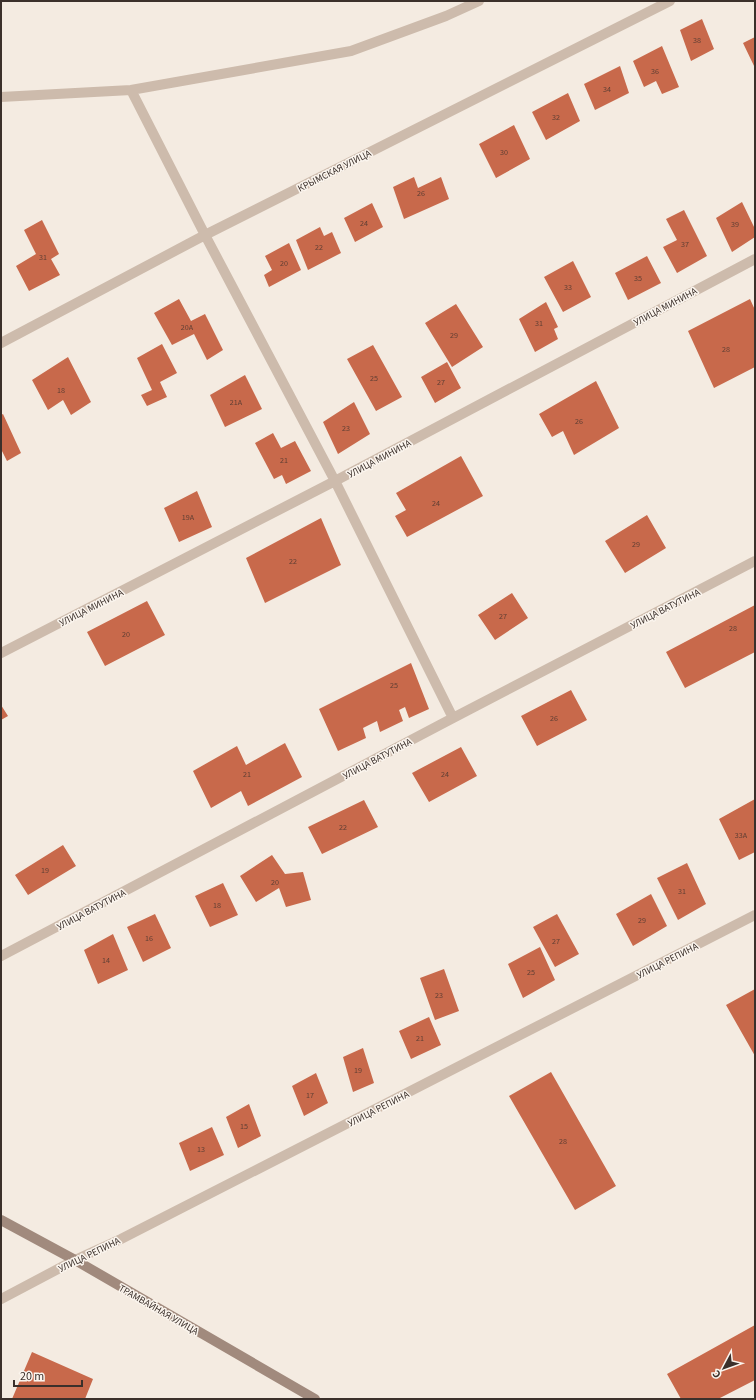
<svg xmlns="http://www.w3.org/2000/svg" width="756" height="1400" font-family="'Source Sans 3',sans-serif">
<rect width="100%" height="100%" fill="#f4ebe1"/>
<path fill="#c8694b" d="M702,19L714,49L691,61L680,30Z
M755,37V68L743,43Z
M662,46L679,87L662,94L656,81L644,87L633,61Z
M620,66L629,93L595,110L584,84Z
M568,93L580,121L546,140L532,112Z
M514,125L530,159L496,178L479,144Z
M414,177L418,188L441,177L449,199L404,219L393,187Z
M742,202L755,229V237L732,252L716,218Z
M372,203L383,227L355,242L344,218Z
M684,210L707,256L677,273L663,247L677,240L666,219Z
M42,220L59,254L51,259L60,275L29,291L16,266L36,254L24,230Z
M320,227L324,236L332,232L341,253L308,270L296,240Z
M289,243L301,270L269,287L264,275L272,270L265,256Z
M647,256L661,283L628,300L615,273Z
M573,261L591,297L563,312L544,277Z
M179,299L191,321L205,314L223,350L207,360L194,334L172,345L154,313Z
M750,299L755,310V367L714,388L688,331Z
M546,302L558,327L554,329L558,339L535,352L519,319Z
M456,304L483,347L452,367L425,323Z
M162,344L177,373L160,382L167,397L147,406L141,395L152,390L137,358Z
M373,345L402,397L376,411L347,359Z
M68,357L91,402L71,415L63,400L48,410L32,380Z
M447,362L461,388L435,403L421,377Z
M245,375L262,409L225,427L210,395Z
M596,381L619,428L574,455L563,431L552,437L539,414Z
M354,402L370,434L338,454L323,422Z
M3,414L21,453L7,461L1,449V415Z
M273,433L281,448L295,441L311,471L286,484L282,475L274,479L255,443Z
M461,456L483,496L407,537L395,516L406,510L396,493Z
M197,491L212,527L179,542L164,508Z
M647,515L666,548L625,573L605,541Z
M321,518L341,565L265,603L246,558Z
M512,593L528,618L495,640L478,615Z
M147,601L165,635L105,666L87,632Z
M755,605V652L685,688L666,652Z
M411,663L429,709L409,718L405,707L399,710L403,721L380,732L377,721L363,728L366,738L338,751L319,709Z
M571,690L587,720L537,746L521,716Z
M1,705L8,716L1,720Z
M285,743L302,777L248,806L241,791L211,808L193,771L237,746L246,765Z
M461,747L477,776L429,802L412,773Z
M755,799V852L739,860L719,819Z
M364,800L378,827L322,854L308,827Z
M63,845L76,866L28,895L15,875Z
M272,855L285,874L303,872L311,900L286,907L279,888L256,902L240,876Z
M687,863L706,904L678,920L657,878Z
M223,883L238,915L210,927L195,896Z
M651,894L667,926L633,946L616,914Z
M155,914L171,948L143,962L127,927Z
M557,914L579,954L555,967L533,927Z
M113,934L128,970L98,984L84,950Z
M540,947L555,980L523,998L508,964Z
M444,969L459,1011L435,1020L420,978Z
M755,989V1056L726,1005Z
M429,1017L441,1045L411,1059L399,1031Z
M363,1048L374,1083L353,1092L343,1057Z
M551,1072L616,1186L575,1210L509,1096Z
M316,1073L328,1103L304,1116L292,1086Z
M249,1104L261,1136L238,1148L226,1117Z
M212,1127L224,1155L190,1171L179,1143Z
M755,1325V1380L718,1399H681L667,1374Z
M32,1352L93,1379L85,1399H12Z"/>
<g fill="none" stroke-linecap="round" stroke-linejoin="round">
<path stroke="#cdbbac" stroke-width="10" d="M131,90L205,235L335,481L453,718
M1,97L131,90L351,51L446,16L479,1
M1,343L205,235L670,1
M1,653L335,481L755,259
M1,956L453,718L755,561
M1,1299L75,1260L121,1239L755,915"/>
<path stroke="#a18a7d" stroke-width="10" d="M1,1220L75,1260L315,1399"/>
</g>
<g text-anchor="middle" stroke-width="3" stroke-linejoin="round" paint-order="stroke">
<g font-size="8" fill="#5e3e33">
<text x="697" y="43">38</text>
<text x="655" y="74">36</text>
<text x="607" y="92">34</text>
<text x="556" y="120">32</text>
<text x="504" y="155">30</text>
<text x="421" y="196">26</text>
<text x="364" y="226">24</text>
<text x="735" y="227">39</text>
<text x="685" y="247">37</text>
<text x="319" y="250">22</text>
<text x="43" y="260">31</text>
<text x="284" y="266">20</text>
<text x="638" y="281">35</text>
<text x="568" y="290">33</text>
<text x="539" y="326">31</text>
<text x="187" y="330">20А</text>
<text x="454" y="338">29</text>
<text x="726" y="352">28</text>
<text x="374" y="381">25</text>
<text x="441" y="385">27</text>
<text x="61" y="393">18</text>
<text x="236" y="405">21А</text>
<text x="579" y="424">26</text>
<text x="346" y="431">23</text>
<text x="284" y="463">21</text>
<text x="436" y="506">24</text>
<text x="188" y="520">19А</text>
<text x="636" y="547">29</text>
<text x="293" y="564">22</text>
<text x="503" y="619">27</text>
<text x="733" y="631">28</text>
<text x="126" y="637">20</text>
<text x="394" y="688">25</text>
<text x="554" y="721">26</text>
<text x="247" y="777">21</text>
<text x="445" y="777">24</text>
<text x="343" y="830">22</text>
<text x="741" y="838">33А</text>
<text x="45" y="873">19</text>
<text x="275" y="885">20</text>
<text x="682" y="894">31</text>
<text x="217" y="908">18</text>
<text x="642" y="923">29</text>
<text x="149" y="941">16</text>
<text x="556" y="944">27</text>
<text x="106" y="963">14</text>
<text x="531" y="975">25</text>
<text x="439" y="998">23</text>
<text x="420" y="1041">21</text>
<text x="358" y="1073">19</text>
<text x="310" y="1098">17</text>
<text x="244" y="1129">15</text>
<text x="563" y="1144">28</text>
<text x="201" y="1152">13</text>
</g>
<g font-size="10" fill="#3b302b" stroke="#fbf5ee">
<text transform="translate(334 170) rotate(-27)" y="4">КРЫМСКАЯ УЛИЦА</text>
<text transform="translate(665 306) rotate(-28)" y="4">УЛИЦА МИНИНА</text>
<text transform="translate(379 458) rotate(-28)" y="4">УЛИЦА МИНИНА</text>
<text transform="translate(91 607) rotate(-27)" y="4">УЛИЦА МИНИНА</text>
<text transform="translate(665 608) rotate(-27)" y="4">УЛИЦА ВАТУТИНА</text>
<text transform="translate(377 758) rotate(-28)" y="4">УЛИЦА ВАТУТИНА</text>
<text transform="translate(91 909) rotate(-28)" y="4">УЛИЦА ВАТУТИНА</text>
<text transform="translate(667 960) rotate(-27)" y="4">УЛИЦА РЕПИНА</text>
<text transform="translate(378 1108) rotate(-27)" y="4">УЛИЦА РЕПИНА</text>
<text transform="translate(89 1254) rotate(-26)" y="4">УЛИЦА РЕПИНА</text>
<text transform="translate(159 1309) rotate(30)" y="4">ТРАМВАЙНАЯ УЛИЦА</text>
</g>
</g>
<rect width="756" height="1400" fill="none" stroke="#3b302b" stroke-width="4"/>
<g transform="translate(724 1368) rotate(229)" stroke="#fbf5ee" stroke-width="3" paint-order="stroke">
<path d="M0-3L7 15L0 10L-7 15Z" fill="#3b302b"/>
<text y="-6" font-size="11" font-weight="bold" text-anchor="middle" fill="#3b302b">С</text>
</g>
<path d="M14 1380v6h68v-6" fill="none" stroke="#3b302b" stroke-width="2"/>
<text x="20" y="1380" font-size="12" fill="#3b302b" stroke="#fbf5ee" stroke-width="3" paint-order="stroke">20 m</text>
</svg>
